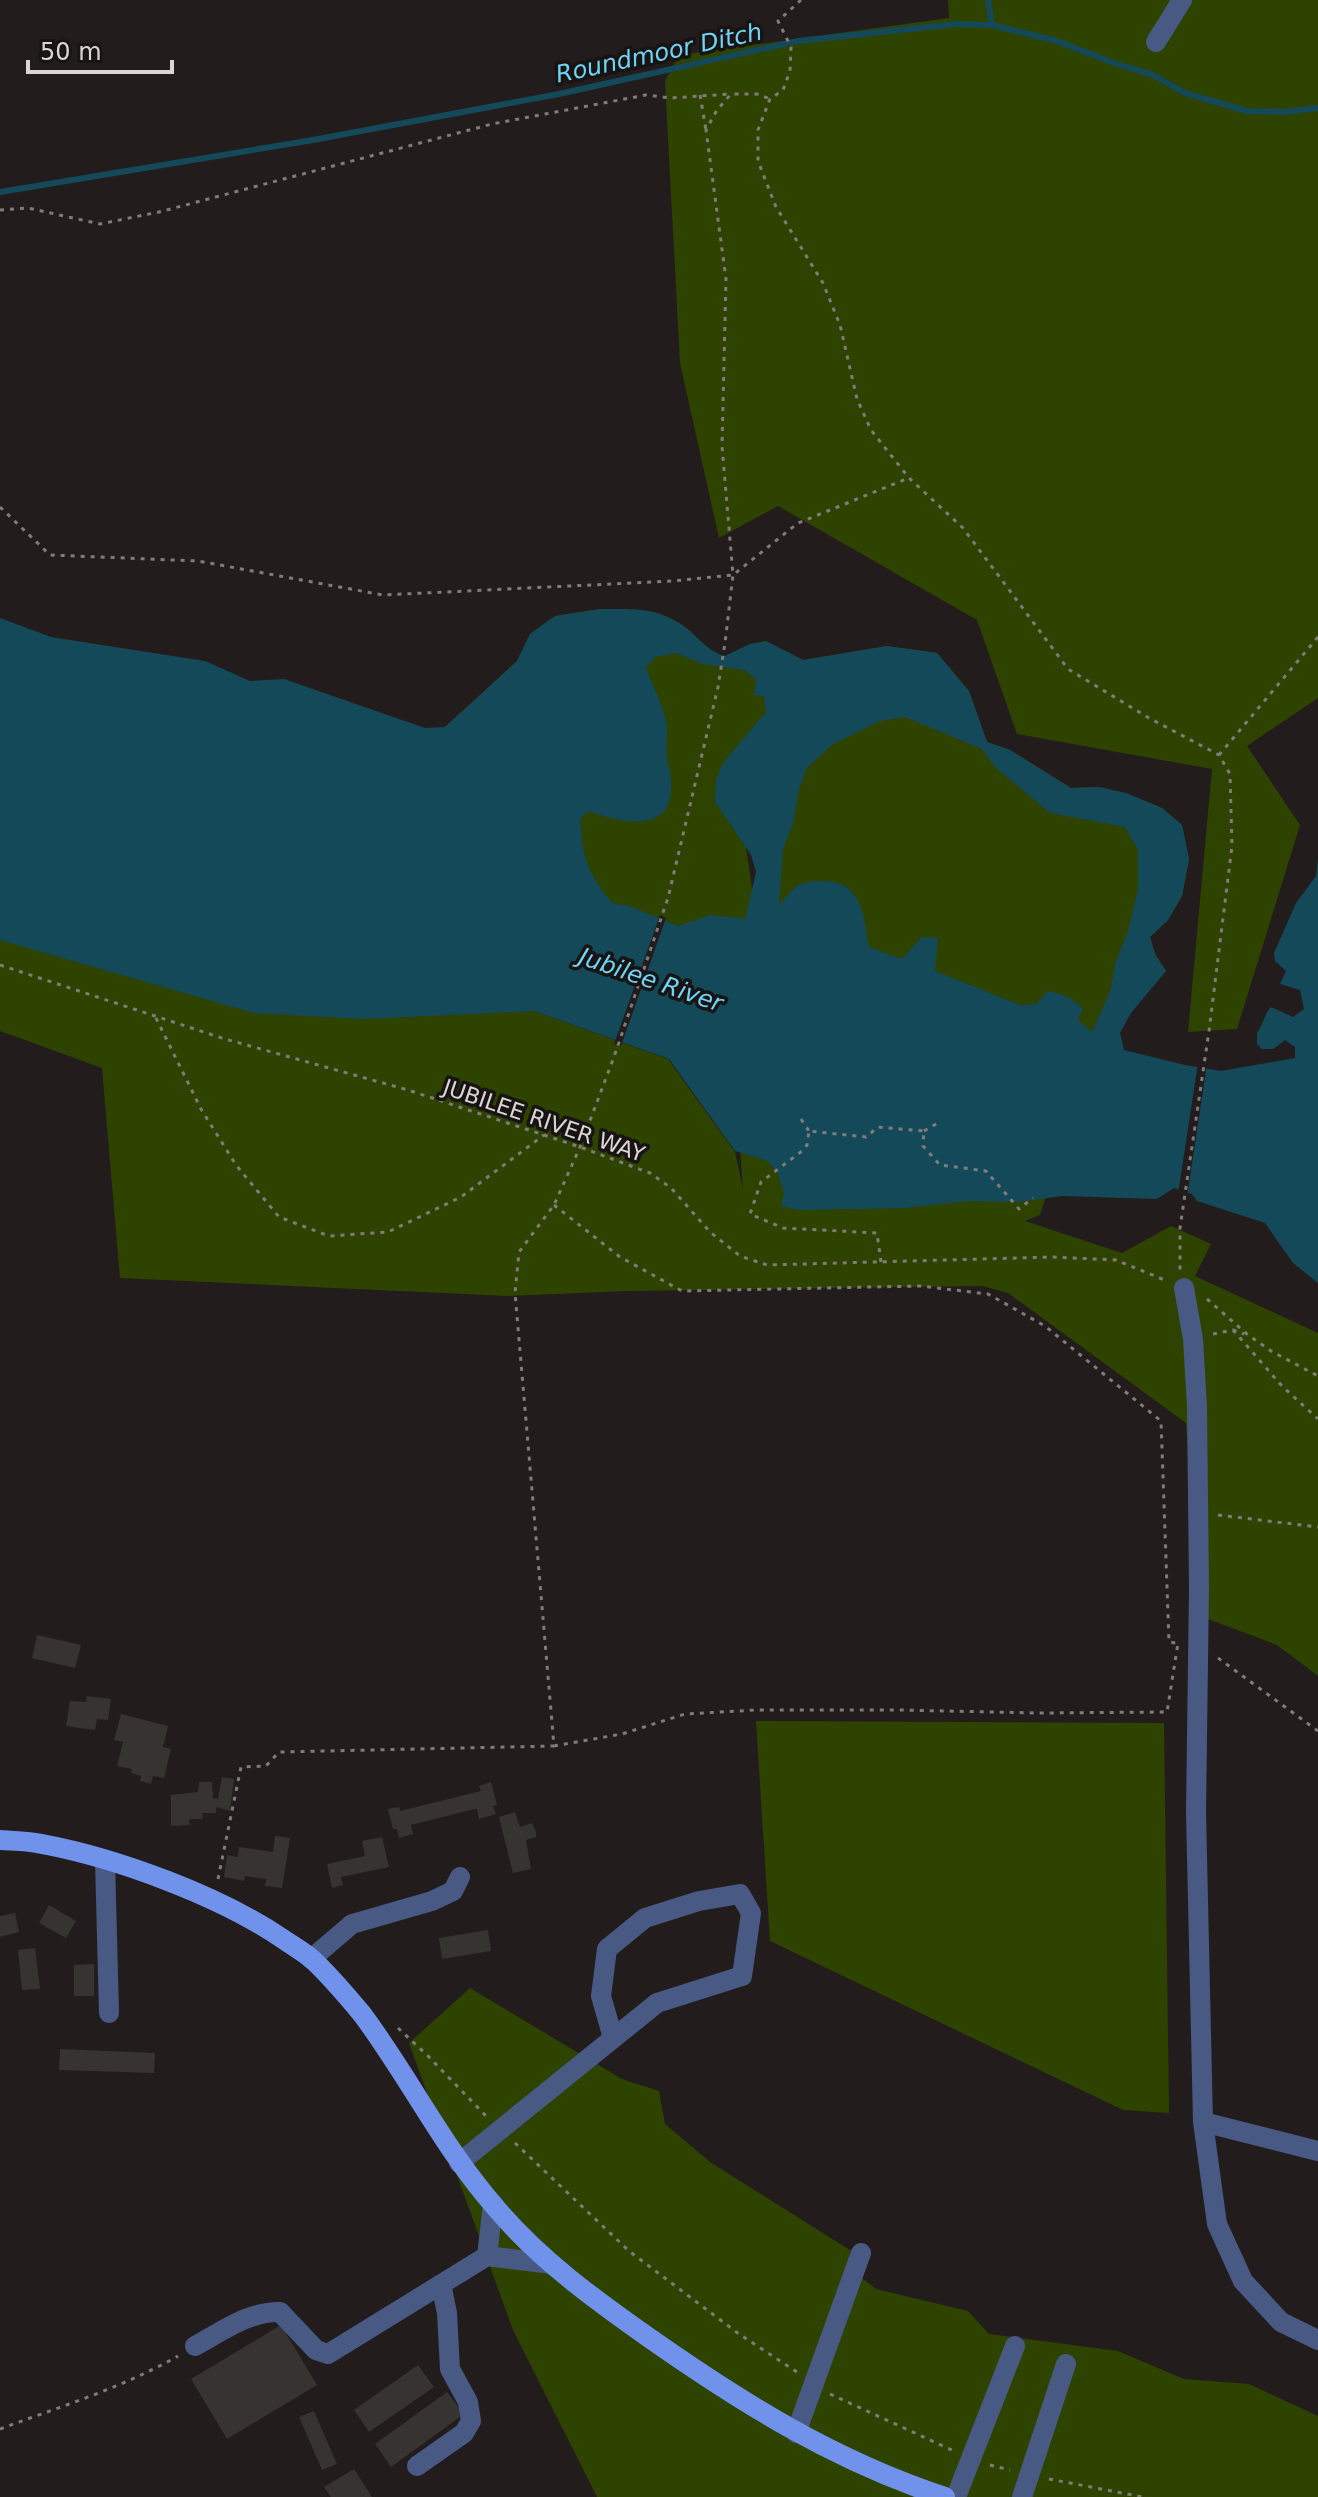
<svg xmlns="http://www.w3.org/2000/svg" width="1318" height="2497" font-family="'DejaVu Sans',sans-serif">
<rect width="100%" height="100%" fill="#221d1c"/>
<path fill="#2e4300" d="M948,0H1318V698L1247,746L1300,825L1237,1029L1188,1032L1212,769L1017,734L977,620L778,506L719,538L680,363L665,81L679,55L949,18Z
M600,609C632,609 658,607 685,627C699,638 708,652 725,656L750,644L766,641L803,660L887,646L937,653L969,691L987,742L1010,750L1071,788L1099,787L1126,793L1162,808L1182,825L1189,859L1182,896L1168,920L1150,937L1155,954L1166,971L1091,1040L1020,1022L769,926L747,832L746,847L756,915L746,927L684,931L599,910L445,727L517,661L530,634L555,616Z
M0,874L534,1011L668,1059L735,1152L743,1189L740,1148L1053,1173L1040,1215L1025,1221L1122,1253L1171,1226L1211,1244L1195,1276L1318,1333V1676L1277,1645L1200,1616L1186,1423L1008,1293L983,1286L627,1291L508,1296L120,1278L102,1068L0,1031Z
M756,1721L1164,1723L1169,2113L1123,2110L770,1941Z
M470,1988L622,2079L659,2091L665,2124L710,2162L861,2257L854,2272L876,2289L968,2311L989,2334L1118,2351L1184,2379L1249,2384L1318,2416V2497H597L513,2330L409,2043Z"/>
<path fill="#14495a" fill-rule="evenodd" d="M600,609C632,609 658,607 685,627C699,638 708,652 725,656L750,644L766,641L803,660L887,646L937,653L969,691L987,742L1010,750L1071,788L1099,787L1126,793L1162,808L1182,825L1189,859L1182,896L1168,920L1150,937L1155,954L1166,971L1131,1013L1120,1033L1124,1050L1185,1065L1221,1071L1295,1058V1047L1285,1040L1273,1049H1262L1257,1044V1033C1263,1025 1264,1015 1271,1007L1293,1017L1304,1009L1300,990L1280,984L1286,971L1275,961L1274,953L1296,903L1316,876L1318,859V1283L1293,1263L1265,1223L1197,1201L1192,1194L1174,1188L1157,1199L1062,1196L1018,1202L968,1201L904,1208L799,1210L781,1206L784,1193L777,1171L766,1160L735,1151L669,1059L534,1011L363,1019L254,1013L0,940V618L51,637L205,661L250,681L284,679L425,728L445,727L517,661L530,634L555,616ZM676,653L702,664L744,670L756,679L754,695L764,696L766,712L723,763L716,780L715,802L751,855L756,872L745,919L710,915L678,926L629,906L612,903C587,871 583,860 580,819L588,811C620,822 674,837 671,782C671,774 668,766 667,758C665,746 669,732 666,721C662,703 653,686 646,668L655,657ZM905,717L982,749L995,767L1050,813L1125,827L1138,850V889L1128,931L1115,964L1111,989L1092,1032L1078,1020L1083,1009C1073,998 1063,994 1048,991L1036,1004L1020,1005L935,971L938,938L922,937L902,959L869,947C863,913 862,880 820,881C811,882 803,881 796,887C789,892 784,900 779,905L783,848L793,824L799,789L807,768L833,744L880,721Z"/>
<path fill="#221d1c" d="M660,915L666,918L621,1046L614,1044Z
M1198,1063L1207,1064L1187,1197L1178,1194Z"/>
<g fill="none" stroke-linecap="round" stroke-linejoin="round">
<path stroke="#14495a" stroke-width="6" d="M988,0L992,25
M0,192L313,140L559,94L798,41L956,24L992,25L1057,41L1114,63L1153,75L1185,93L1247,111L1285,112L1318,108"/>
</g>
<path fill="#373331" d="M37,1635L81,1645L75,1668L32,1658Z
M87,1696L111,1699L108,1720L97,1719L95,1730L66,1726L70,1701L86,1702Z
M121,1714L168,1726L163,1747L171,1749L164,1778L153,1776L151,1784L140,1781L141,1776L131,1773L132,1769L117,1766L123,1742L114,1740Z
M222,1777L234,1779L230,1811L216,1807V1813H202L203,1819H189L190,1825L171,1826V1795L198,1792L199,1782H212L213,1798L218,1799Z
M491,1782L497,1805L493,1806L496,1814L479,1819L477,1809H474L411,1825L413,1834L399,1838L397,1829H393L388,1809L399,1807L400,1811L481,1791L479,1786Z
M515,1812L520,1827L532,1823L536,1832V1837L526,1840L531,1869L513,1873L499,1817Z
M275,1836L290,1838L282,1888L265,1886L266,1879L245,1876L244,1881L224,1877L227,1855L238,1857L239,1847L273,1852Z
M382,1837L389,1867L341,1877L343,1885L332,1888L327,1864L365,1856L362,1841Z
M49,1905L76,1921L66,1938L39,1923Z
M15,1913L19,1932L0,1937V1916Z
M488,1930L491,1951L442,1959L439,1938Z
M35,1948L40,1989L22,1990L18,1950Z
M94,1964V1996H74V1965Z
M60,2049L155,2053L154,2073L59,2070Z
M281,2325L317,2385L227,2439L191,2379Z
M418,2365L434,2387L369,2432L354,2410Z
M447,2392L464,2414L391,2467L375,2444Z
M314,2411L337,2464L322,2470L299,2417Z
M354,2469L372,2497H331L324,2487Z"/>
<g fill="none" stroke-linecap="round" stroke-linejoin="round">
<path stroke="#807c7b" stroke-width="3" stroke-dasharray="4 6" stroke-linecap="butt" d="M801,0L778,21L791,47L790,71L783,90L770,99L758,130V161L776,207L823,283L840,325L857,399L871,430L909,478L963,528L1068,669L1149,718L1219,755L1230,774L1232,846L1209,1031L1180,1228V1270
M700,95L706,130
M0,210L28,208L100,224L159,212L492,124L646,95L670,98L731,94
M0,507L50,555L198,561L383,595L673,581L733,575L798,523L909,478
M1219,755L1318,637
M0,965L225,1039L408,1090L580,1147L650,1173L671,1188L710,1232L740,1256L767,1265L1053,1257L1116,1260L1167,1281
M156,1018L201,1109L236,1165L279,1217L329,1236L388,1232L461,1197L544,1135
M801,1119L809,1131
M924,1131L938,1123
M554,1205L620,1257L682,1291L920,1286L988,1294L1045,1326L1161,1421L1169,1642L1176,1643
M881,1262L877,1233L783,1228L750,1214L761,1182L802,1151L807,1145L809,1131L866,1137L878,1127L924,1131L923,1146L940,1165L986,1171L1019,1209L1033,1198
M1207,1299L1248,1335L1271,1351L1318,1376
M1233,1330L1282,1386L1318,1419
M1213,1334L1233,1330L1244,1334
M1218,1515L1318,1527
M1218,1658L1318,1731
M554,1746L622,1734L685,1714L756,1710H899L1039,1713L1167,1712L1178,1643
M218,1879L241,1767L266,1766L279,1752L554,1746L515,1293L519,1252L554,1205L580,1147L614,1057L668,898L718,687L725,643L733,575L722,446L726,279L706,130L717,110L731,94H757L770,99
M398,2028L427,2055L486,2116
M515,2143L629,2251L739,2334L797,2372
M830,2394L954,2451
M0,2429C59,2407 122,2388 178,2356
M990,2465L1010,2470
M1049,2479L1143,2497"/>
<path stroke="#485983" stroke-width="20" d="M1156,42L1182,0
M1184,1288L1193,1339L1197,1406L1199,1587L1196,1812L1203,2122L1217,2224L1243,2281L1281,2322L1318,2340
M105,1860L109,2013
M311,1959L352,1924L432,1901L453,1891L460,1877
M1203,2122L1318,2151
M459,2163L657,2003L742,1976L751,1913L740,1894L699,1901L645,1918L607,1949L601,1996L613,2038
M487,2256L552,2264
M195,2346C221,2332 249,2311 280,2312L316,2350L328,2354L487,2256L493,2204
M796,2433L861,2253
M417,2466L464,2433L471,2421L468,2402L450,2369L447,2313L441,2284
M956,2497L1015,2346
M1022,2497L1066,2364"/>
<path stroke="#7192eb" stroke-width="20" d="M0,1840C14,1841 29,1841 42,1844C117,1858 220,1896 283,1939C293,1946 304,1952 313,1960C330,1976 347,1996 362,2014C409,2077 444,2149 496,2208C539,2259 594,2299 648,2337C742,2403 835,2461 945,2497"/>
</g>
<g text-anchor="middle" stroke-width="7" stroke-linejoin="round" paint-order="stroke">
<g font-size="22" fill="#d9d6d5" stroke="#181413">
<text transform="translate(544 1120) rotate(19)" y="8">JUBILEE RIVER WAY</text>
</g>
<g font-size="24" font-style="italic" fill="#70d4f7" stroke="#181413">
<text transform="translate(659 53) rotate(-12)" y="8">Roundmoor Ditch</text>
<text transform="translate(651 980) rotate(19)" y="8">Jubilee River</text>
</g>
</g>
<path d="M28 60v12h144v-12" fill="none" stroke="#d9d6d5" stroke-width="4"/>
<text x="40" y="60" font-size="24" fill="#d9d6d5" stroke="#181413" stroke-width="6" paint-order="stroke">50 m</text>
</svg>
